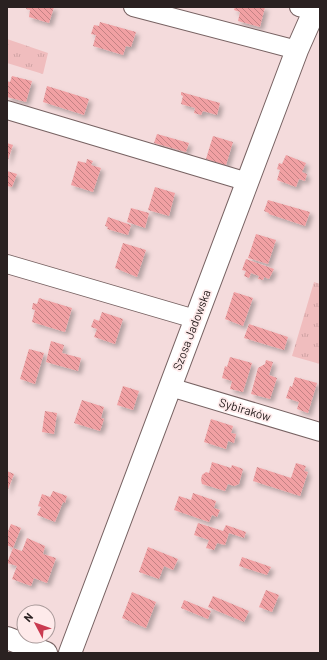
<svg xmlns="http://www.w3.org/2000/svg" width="327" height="660" font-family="Barlow,sans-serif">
<defs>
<pattern id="grass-tufts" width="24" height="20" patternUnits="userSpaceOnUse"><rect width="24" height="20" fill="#f0bdbe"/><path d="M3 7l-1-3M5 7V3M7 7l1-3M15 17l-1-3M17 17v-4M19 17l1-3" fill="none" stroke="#cea2a3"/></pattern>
<pattern id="building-back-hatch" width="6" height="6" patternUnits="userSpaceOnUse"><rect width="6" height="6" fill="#f1a0a3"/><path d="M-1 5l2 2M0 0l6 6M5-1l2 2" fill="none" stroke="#c38284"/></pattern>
<filter id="shadow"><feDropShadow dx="3.5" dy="3.5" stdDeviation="2" flood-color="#0004"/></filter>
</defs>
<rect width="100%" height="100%" fill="#f4dbdc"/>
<path fill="url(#grass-tufts)" d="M7,39L48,53L43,74L7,63Z
M314,282L320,284V364L292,356Z"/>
<path fill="url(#building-back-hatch)" filter="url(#shadow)" d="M27,7H54L49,23L29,17L30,10L26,9Z
M235,7H265L260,27L238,21L240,12L234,10Z
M100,22L136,32L131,47L126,46L123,55L93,46L96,35L91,34L94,25L99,26Z
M12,76L32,81L26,102L7,97L8,89H7V81L10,82Z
M47,86L89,99L84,115L43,102Z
M181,92L220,103L217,115L203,111L201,115L194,113L195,108L181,104L183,96L181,95Z
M157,134L189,143L186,152L154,143Z
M213,136L233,142L226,165L206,159Z
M7,143L13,145L7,163Z
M286,155L306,163L302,172L307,174L305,181L299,179L296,187L277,180L280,170L277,169L279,163L282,164Z
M87,159L93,161L91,165L101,168L93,192L71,185L78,161L86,163Z
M7,171L17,174L12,187L7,186Z
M155,187L175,193L169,216L148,210Z
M268,200L310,212L305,226L269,214V213L264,211Z
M131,208L149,213L145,228L127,222Z
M108,217L131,225L128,235L107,229L108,227L105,226Z
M256,234L276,240L268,264L248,258Z
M123,243L146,250L137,277L115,268Z
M246,259L274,269L269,279L264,277L263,280L258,279L259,276L251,273L249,278L244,276L246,271L242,270Z
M234,292L253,298L243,326L225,319Z
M39,298L72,308L65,332L32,322L35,310L32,309L33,303L37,304Z
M102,312L123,319L115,344L94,337L97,329L91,327L94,319L99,321Z
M249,324L288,337L284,350L244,338Z
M51,341L64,345L62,353L81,358L78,371L46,362Z
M29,349L44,353L35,384L20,379Z
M230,357L252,363L243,392L230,389L232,381L222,378L225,366L227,367Z
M266,360L273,362L269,375L277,378L270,399L251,394L258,368L265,364Z
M295,377L317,383L308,413L297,409L299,402L286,398L290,386L292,387Z
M123,386L139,391L133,410L117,405Z
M82,400L104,407L101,418L104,419L100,431L74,423Z
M45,411L57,413L54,434L42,432Z
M211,419L233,426L231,433L236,434L234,443L228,441L226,449L204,442Z
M212,462L231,468L232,465L243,469L239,484L234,486L228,484L225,491L202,484L201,480L202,475L206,472L209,473Z
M296,463L306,466L304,471L308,472L300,496L253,481L257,467L291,478Z
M7,471L14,474L7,492Z
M53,491L67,496L65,503L63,502L55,522L37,515L41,507L38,506L42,494L50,497Z
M193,493L216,501L214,508L220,510L217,517L212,515L209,522L174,510L179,496L191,500Z
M198,523L223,531L226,525L246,532L244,538L229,533L225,545L217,543L214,550L206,548L209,540L194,535Z
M11,524L21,528L13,548L7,545V534Z
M27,538L45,546L43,554L56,558L47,583L34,578L31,586L12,579L17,566L7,563L13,548L22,551Z
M148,547L178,559L173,570L164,566L159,579L139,572Z
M242,557L271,567L267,575L239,566Z
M266,590L279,595L272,612L259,607Z
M132,592L156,602L146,628L122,618Z
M213,596L249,611L244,622L208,607Z
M184,600L211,611L208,619L181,608Z"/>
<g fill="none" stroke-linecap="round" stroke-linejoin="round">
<g stroke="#776262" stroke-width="20">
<path id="street" d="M133,7L297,50
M299,7L314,11
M7,110L248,182
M7,264L195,319
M170,387L320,432"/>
</g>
<g stroke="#776262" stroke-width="24">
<path id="secondary" d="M7,638L46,653
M70,653L297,50L316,7"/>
</g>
<use href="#street" stroke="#fff" stroke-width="18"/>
<use href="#secondary" stroke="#fff" stroke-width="22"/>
</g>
<g text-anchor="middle" stroke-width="3.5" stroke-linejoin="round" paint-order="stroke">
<g font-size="12" fill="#2a2121" stroke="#feeaea">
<text transform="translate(192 330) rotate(-69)" y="4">Szosa Jadowska</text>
<text transform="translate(245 410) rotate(17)" y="4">Sybiraków</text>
</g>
</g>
<rect width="327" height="660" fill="none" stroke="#2a2121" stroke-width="16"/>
<g transform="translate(36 624) rotate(311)"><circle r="19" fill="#feeaea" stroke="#a99a9a"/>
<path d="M0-3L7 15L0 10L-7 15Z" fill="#ca3a50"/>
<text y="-6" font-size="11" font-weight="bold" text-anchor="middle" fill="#2a2121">N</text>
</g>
</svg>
